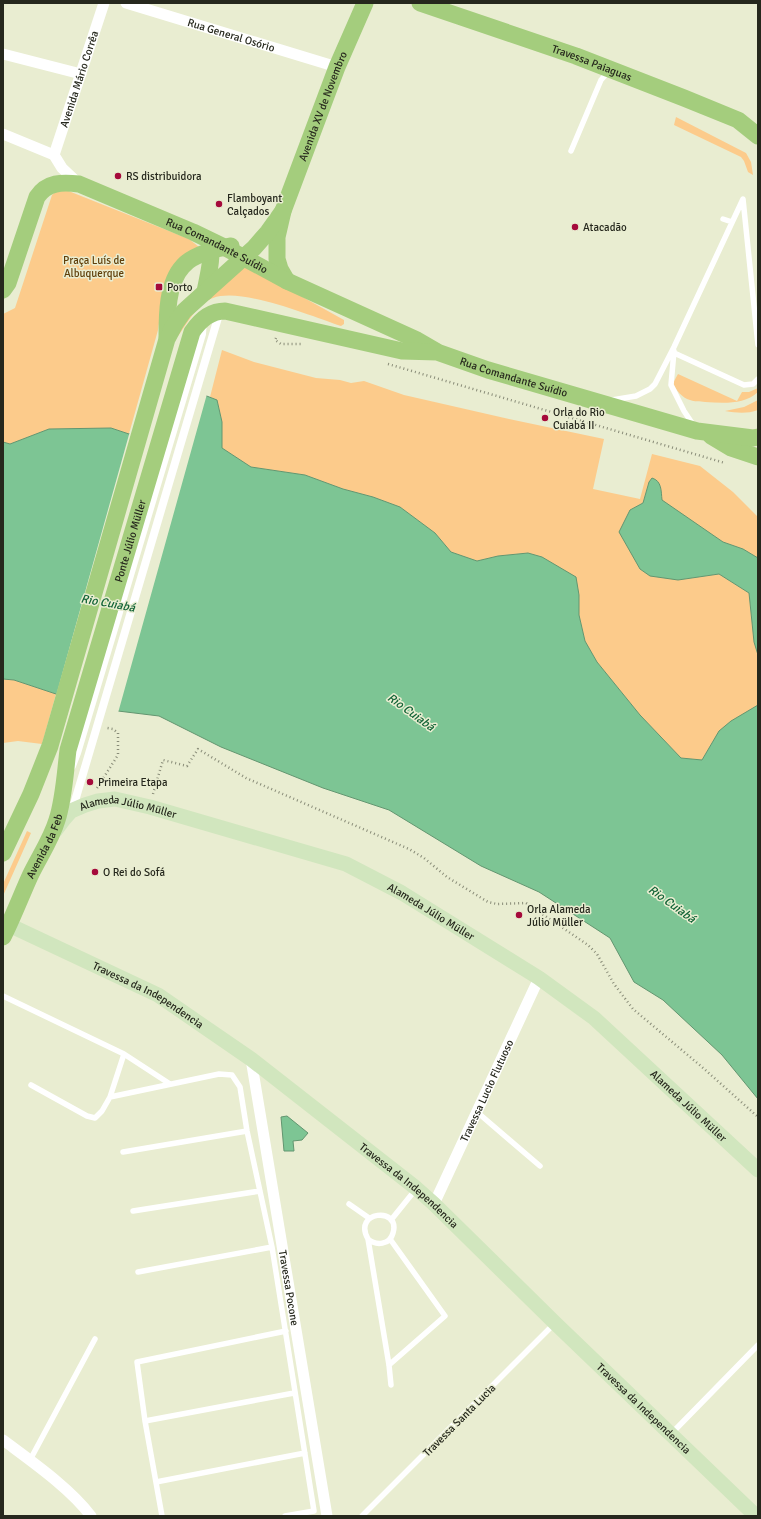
<svg xmlns="http://www.w3.org/2000/svg" width="761" height="1519" font-family="Signika,sans-serif">
<rect width="100%" height="100%" fill="#e9edd1"/>
<path fill="#fccb8b" d="M676,117L746,153L751,162L753,175L748,172L744,161L741,157L674,125Z
M66,190L189,239L199,247L160,316L158,330L129,434L111,428L49,429L10,444L3,442V314L15,308L52,195L55,192Z
M243,264L344,320V324L341,326C311,316 242,287 213,298C197,304 187,324 178,336L177,332L202,300Z
M222,350L254,362L316,378L340,380L351,383L364,381L404,395L509,419L604,439L593,489L640,499L652,454L700,466L733,492L758,517V558L743,549L723,542L661,500L660,484L649,482L643,503L630,510L632,554L640,569L678,580L719,574L749,593L754,642L758,655V705L748,711L713,741L702,760L681,758L640,715L597,662L585,641L579,615V595L575,577L542,557L528,553L498,556L477,561L451,552L435,533L400,507L373,497L343,489L305,475L251,467L222,448V422L217,400L210,397Z
M678,374L737,401L742,392H749L758,388V392C744,405 723,403 705,402C700,401 694,402 690,400C682,398 676,390 673,383Z
M758,400V410C747,414 737,413 725,411L744,407Z
M3,679L14,680L56,694L42,744L18,741L3,743Z
M27,831L31,833L3,896V884Z"/>
<path fill="#7dc594" stroke="#639670" d="M199,393L217,400L222,422V448L251,467L305,475L343,489L373,497L400,507L435,533L451,552L477,561L498,556L528,553L542,557L576,577L579,595V615L585,641L597,662L640,715L681,758L702,760L719,731L731,721L758,705V1099L722,1055L663,1000L634,982L610,938L539,892L481,866L389,810L323,788L221,747L159,716L118,711L56,694L14,680L3,679V442L10,444L49,429L111,428L129,434Z
M652,478C662,481 661,491 662,500L723,542L743,549L758,558V655L754,642L749,593L719,574L678,580L650,576L640,569L619,532L630,510L643,503L649,482Z
M287,1116L308,1133L302,1140L293,1141L294,1151H284L281,1117Z"/>
<path fill="#e9edd1" d="M199,392L207,394L118,713L56,696L130,431L146,420L163,401L182,394Z"/>
<g fill="none" stroke-linecap="round" stroke-linejoin="round">
<path stroke="#898c78" stroke-width="2.5" stroke-dasharray="1 3" stroke-linecap="butt" d="M276,338L275,340L281,344H302
M388,364L725,463
M97,788L118,755V733L113,729L107,728
M153,794L163,760L187,766L198,749L246,778L409,849L424,858L447,877L488,902L497,904L526,903L588,945L597,954L614,984L633,1009L702,1067L758,1117"/>
<path stroke="#fff" stroke-width="5.5" d="M571,151L601,80L608,72
M723,219L732,222
M674,351L671,385L684,411L694,426
M672,352L744,385L753,384L758,379
M612,400L636,396L650,389L655,384L674,347L743,199L758,345
M3,996L124,1054L110,1097L219,1074L232,1075L240,1087L247,1131L272,1247L314,1511L285,1516
M124,1054L170,1084
M31,1085L87,1116L95,1118L102,1111L110,1097
M477,1112L540,1166
M123,1152L247,1131
M349,1204L369,1218
M133,1211L260,1191
M391,1220L416,1189
M368,1239C376,1246 390,1245 393,1233C401,1206 352,1211 368,1239L389,1365L391,1385
M138,1272L272,1247
M389,1365L445,1316L390,1239
M145,1421L294,1393
M671,1434L758,1345
M30,1460L95,1339
M156,1482L305,1453
M162,1516L145,1421L137,1362L286,1331
M362,1516L554,1324"/>
<path stroke="#fff" stroke-width="8" d="M72,766L77,753L202,334L203,321
M72,811L220,311"/>
<g stroke="#fff" stroke-width="11">
<path id="s1" d="M126,3L337,67"/>
<path d="M3,54L81,74"/>
<path d="M3,134L54,155L62,168L79,184"/>
<path id="s2" d="M54,155L104,3"/>
<path id="s3" d="M251,1059L327,1516"/>
<path id="s4" d="M434,1204L539,978"/>
<path d="M3,1440C31,1461 70,1488 91,1516"/>
</g>
<g stroke="#d1e6be" stroke-width="15">
<path id="s5" d="M55,831L64,819L71,811L85,805L98,801L115,799L150,807L346,864L402,893L539,978L594,1018L758,1170"/>
<path id="s6" d="M3,924L9,925L158,995L251,1059L416,1188L434,1204L555,1323L756,1516"/>
</g>
<g stroke="#a4cd7d" stroke-width="17">
<path id="s7" d="M420,3L576,56L684,98L738,120L758,136"/>
<path id="s8" d="M287,281L280,269L277,259V237L283,211L337,67L365,3"/>
<path id="s9" d="M3,290L8,283L37,197C47,182 62,182 79,184L193,232L224,247L287,281L417,340L436,351"/>
<path d="M205,292C208,275 213,259 210,241"/>
<path d="M167,337C167,315 167,283 183,266C192,255 217,248 231,246"/>
<path d="M711,436L731,448L758,457"/>
<path d="M3,853L31,794L50,746L167,339L175,324L184,311L254,248L268,232L283,211"/>
<path id="s10" d="M3,937C13,917 21,896 30,876C39,857 51,840 57,820C64,798 65,774 68,750L192,332C200,320 210,311 225,311L402,351L437,352L488,370L697,431L753,438L758,437"/>
</g>
</g>
<g fill="#a50a3b" stroke="#e9edd1" stroke-width="1.5">
<circle cx="118" cy="176" r="4"/>
<circle cx="219" cy="204" r="4"/>
<circle cx="575" cy="227" r="4"/>
<rect x="155" y="283" width="8" height="8" rx="2"/>
<circle cx="545" cy="418" r="4"/>
<circle cx="90" cy="782" r="4"/>
<circle cx="95" cy="872" r="4"/>
<circle cx="519" cy="915" r="4"/>
</g>
<g text-anchor="middle" stroke-width="3" stroke-linejoin="round" paint-order="stroke">
<g font-size="11" fill="#26281d" stroke="#e9edd1">
<text dy="4" stroke="none"><textPath href="#s1" startOffset="110">Rua General Osório</textPath></text>
<text dy="4" stroke="none"><textPath href="#s7" startOffset="182">Travessa Paiaguas</textPath></text>
<text dy="4" stroke="none"><textPath href="#s2" startOffset="80">Avenida Mário Corrêa</textPath></text>
<text dy="4" stroke="none"><textPath href="#s8" startOffset="185">Avenida XV de Novembro</textPath></text>
<text dy="4" stroke="none"><textPath href="#s9" startOffset="297">Rua Comandante Suídio</textPath></text>
<text dy="4" stroke="none"><textPath href="#s10" startOffset="974">Rua Comandante Suídio</textPath></text>
<text dy="4" stroke="none"><textPath href="#s10" startOffset="418">Ponte Júlio Müller</textPath></text>
<text dy="4" stroke="none"><textPath href="#s5" startOffset="85">Alameda Júlio Müller</textPath></text>
<text dy="4" stroke="none"><textPath href="#s10" startOffset="100">Avenida da Feb</textPath></text>
<text dy="4" stroke="none"><textPath href="#s5" startOffset="409">Alameda Júlio Müller</textPath></text>
<text dy="4" stroke="none"><textPath href="#s6" startOffset="162">Travessa da Independencia</textPath></text>
<text dy="4" stroke="none"><textPath href="#s4" startOffset="125">Travessa Lucio Flutuoso</textPath></text>
<text dy="4" stroke="none"><textPath href="#s5" startOffset="733">Alameda Júlio Müller</textPath></text>
<text dy="4" stroke="none"><textPath href="#s6" startOffset="486">Travessa da Independencia</textPath></text>
<text dy="4" stroke="none"><textPath href="#s3" startOffset="232">Travessa Pocone</textPath></text>
<text dy="4" stroke="none"><textPath href="#s6" startOffset="810">Travessa da Independencia</textPath></text>
<text transform="translate(459 1420) rotate(-45)" y="4">Travessa Santa Lucia</text>
</g>
<g font-size="11" fill="#26281d" stroke="#e9edd1" text-anchor="start">
<text x="126" y="180">RS distribuidora</text>
<text x="227" y="202">Flamboyant<tspan x="227" dy="13">Calçados</tspan></text>
<text x="583" y="231">Atacadão</text>
<text x="167" y="291">Porto</text>
<text x="553" y="416">Orla do Rio<tspan x="553" dy="13">Cuiabá II</tspan></text>
<text x="98" y="786">Primeira Etapa</text>
<text x="103" y="876">O Rei do Sofá</text>
<text x="527" y="913">Orla Alameda<tspan x="527" dy="13">Júlio Müller</tspan></text>
</g>
<g font-size="11" fill="#603f0a" stroke="#e9edd1">
<text x="94" y="264">Praça Luís de<tspan x="94" dy="13">Albuquerque</tspan></text>
</g>
<g font-size="12" font-style="italic" fill="#116336" stroke="#e9edd1">
<text transform="translate(108 603) rotate(10)" y="4">Rio Cuiabá</text>
<text transform="translate(411 712) rotate(36)" y="4">Rio Cuiabá</text>
<text transform="translate(672 904) rotate(36)" y="4">Rio Cuiabá</text>
</g>
</g>
<rect width="761" height="1519" fill="none" stroke="#26281d" stroke-width="8"/>
</svg>
